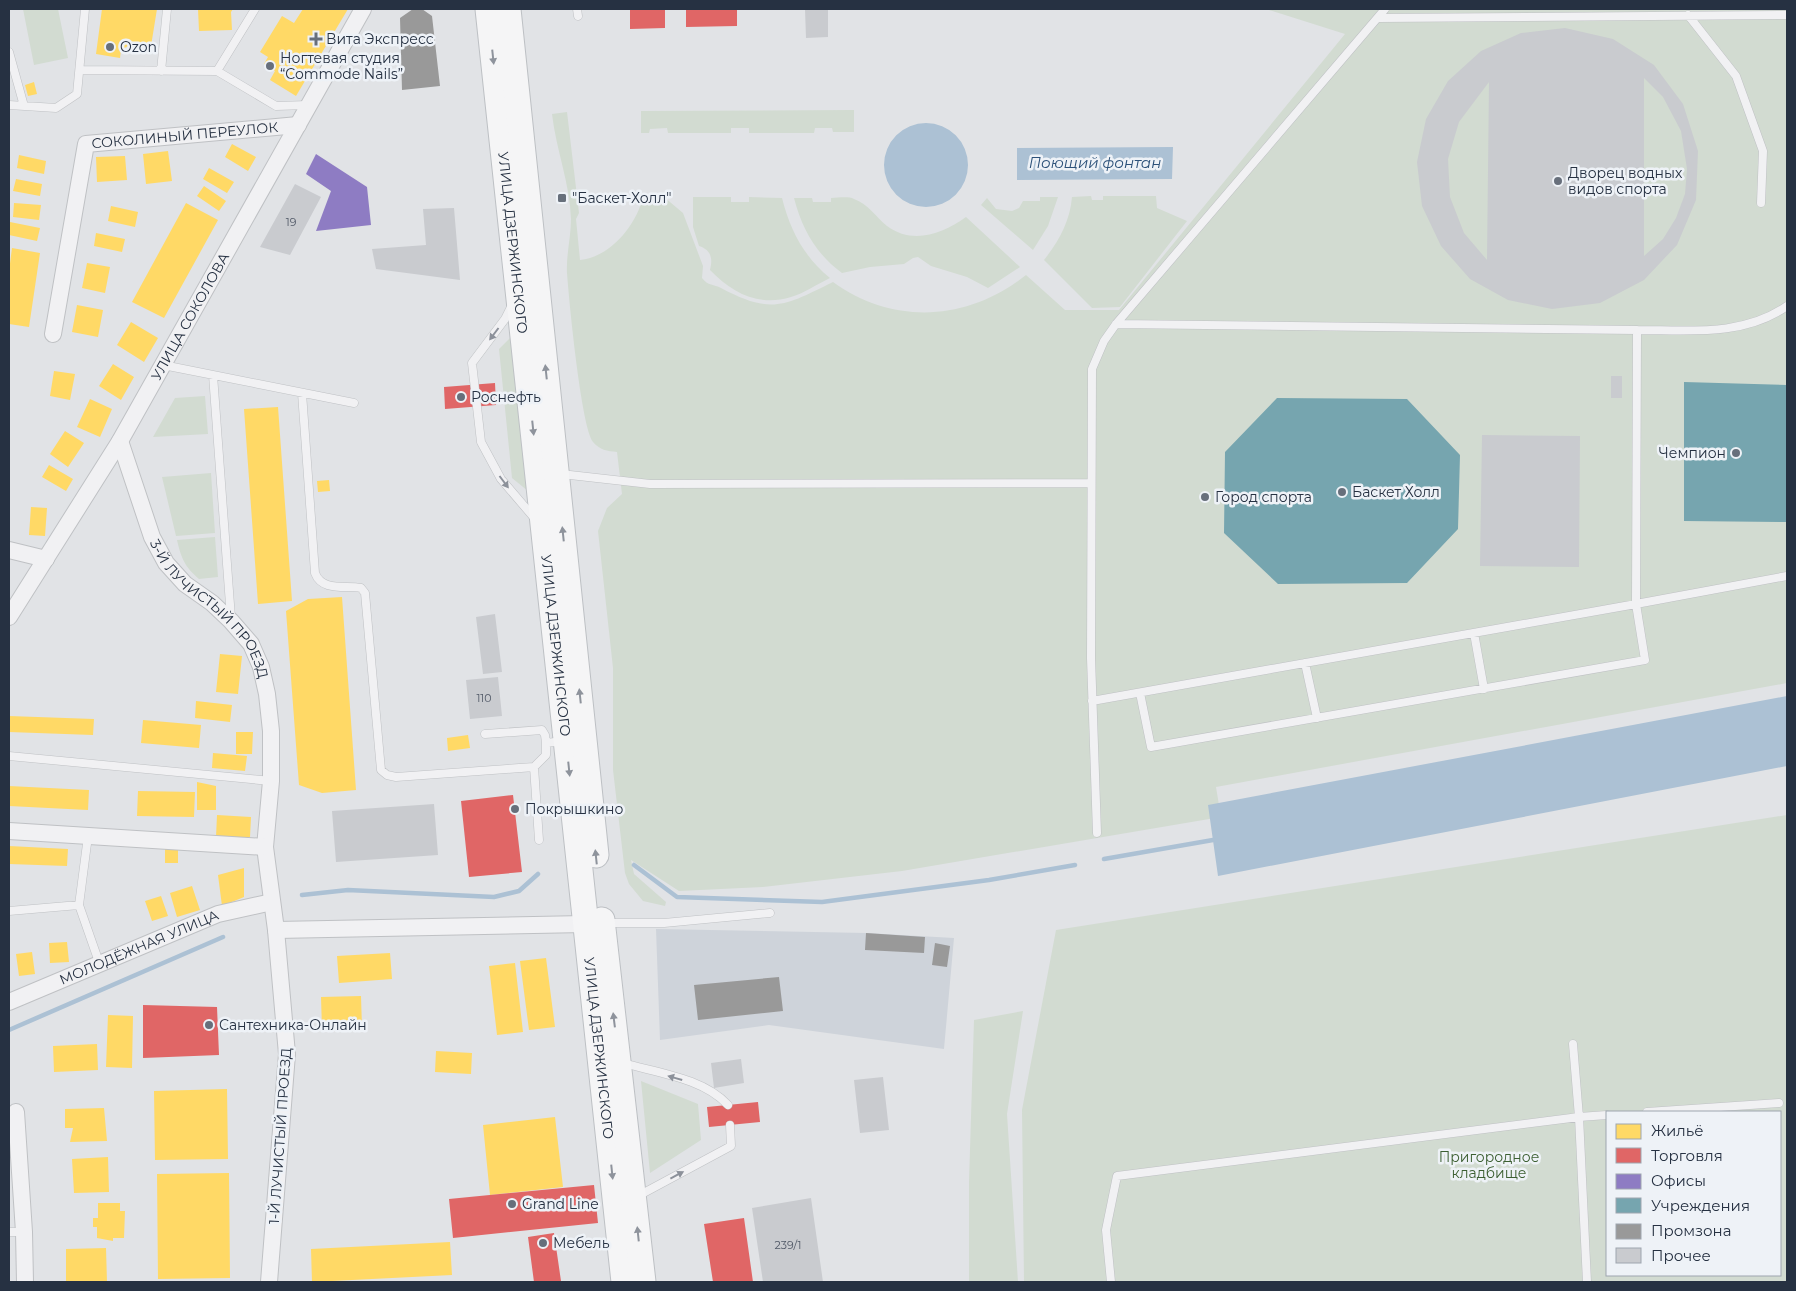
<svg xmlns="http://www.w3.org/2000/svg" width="1796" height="1291" font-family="Montserrat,sans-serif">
<rect width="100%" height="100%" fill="#e1e3e6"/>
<path fill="#ced3da" d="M656,929L866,933L954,938L944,1049L769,1025L660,1040Z"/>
<path fill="#d2dbd1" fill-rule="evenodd" d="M23,9H58L68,58L34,65Z
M1266,9H1787V683L1216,787L1221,817L902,871L763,887L679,891L631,860L634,874L666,902L665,906L643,901L629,884L625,873L613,770V668L598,531L607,508L622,494L617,452C607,451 600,450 593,442C581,425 569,300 567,273C566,255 571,237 571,219C570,183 556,150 552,114L567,112L579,213L576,219L580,260C610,257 636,226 643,197H664L683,213L703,266L702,278C708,286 714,284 721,288C772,315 784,306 833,282C894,326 969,321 1026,275L1065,310H1119L1345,34Z
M854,110V132H833L832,128H815L814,133H749V128H731V133H668L667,128L650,129L649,133H641V111Z
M1091,196L1092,200H1103V196H1156L1157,208L1187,221L1120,307L1092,308L1044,260C1059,241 1070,221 1072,197Z
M693,197H731V202H749V197L782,198C790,230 804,257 830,278C817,284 805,293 791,297C759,307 732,293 710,270C713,258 711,250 699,246L693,227Z
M1040,197H1058L1048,226L1033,250L981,205L987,198L996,209L1012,211L1019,208L1023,201H1040Z
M794,198H812L813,202H831V198C838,198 848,196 854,199C868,204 876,217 887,226C913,245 942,234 966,217L1020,267L988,288L967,277L931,266L918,257L913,258L904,264L870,267L842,273C816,254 802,229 794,198Z
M511,337L528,491L512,478L499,349Z
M205,396L208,434L153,437L175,398Z
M211,473L215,533L176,536L162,477Z
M215,537L218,577L199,579C185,567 181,558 177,540Z
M1787,815V1282H1024L1022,1110L1056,930ZM1607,1112H1780V1275H1607Z
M1023,1011L1007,1114L1018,1282H969V1182L974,1020Z
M641,1081L698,1104L701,1140L650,1173Z"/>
<path fill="#acc1d4" d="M884 165a42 42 0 1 1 84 0a42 42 0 1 1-84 0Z
M1173,147L1172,179L1017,180V148Z
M1787,696V766L1218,876L1208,805Z"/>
<path fill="#ffd966" d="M102,9H157L151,46L133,43L121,50L120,58L96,54Z
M198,9H233L231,12L232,30L199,31Z
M303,9H348L296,96L270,80L275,71L264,64L268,57L260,52L282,16L294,23Z
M34,82L37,94L28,96L25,85Z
M232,144L256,157L248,171L225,157Z
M168,151L172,181L146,184L143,154Z
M19,155L46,161L44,174L17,168Z
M125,156L127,180L97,182L96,157Z
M209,168L234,182L227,193L203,179Z
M16,179L42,184L40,196L13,191Z
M204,186L226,201L219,211L197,196Z
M14,203L41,205L39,220L13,217Z
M186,203L218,220L164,318L132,302Z
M111,206L138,212L135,227L108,221Z
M10,222L40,228L37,241L9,235Z
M96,233L125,239L122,252L94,246Z
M12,248L40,253L29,327L9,324V271Z
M87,263L110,267L105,293L82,288Z
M77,305L103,310L98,337L72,332Z
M131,322L158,338L144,362L117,345Z
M113,364L134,377L121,400L99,386Z
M54,371L75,374L70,400L50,396Z
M90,399L112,409L100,437L77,427Z
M278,407L292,601L258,604L244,409Z
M65,431L84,443L68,467L50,454Z
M49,465L73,479L66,491L42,477Z
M329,480L330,491L318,492L317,481Z
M31,507L47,508L45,536L29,535Z
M342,597L356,790L322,793L299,785L286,611L308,599Z
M220,654L242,656L238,694L216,692Z
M196,701L232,705L230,722L195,718Z
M9,716L94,719L93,735L9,732Z
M143,720L201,725L199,748L141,743Z
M236,732H253L252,754H236Z
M468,735L470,748L448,751L447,738Z
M213,753L247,756L245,771L212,768Z
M197,782L216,786V810H197Z
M9,786L89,790L88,810L9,806Z
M138,791L195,792L194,817L137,816Z
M217,815L251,817L250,837H216Z
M9,846L68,849L67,866L9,864Z
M165,849H178V863H165Z
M244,868V897L222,906L218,875Z
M192,886L200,910L177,917L170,893Z
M161,896L168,916L152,921L145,901Z
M67,942L69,962L50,963L49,943Z
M32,952L35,974L19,976L16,954Z
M390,953L392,979L339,983L337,956Z
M546,958L555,1027L529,1030L520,961Z
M515,963L523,1032L497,1035L489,966Z
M361,996L362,1028L322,1029L321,997Z
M108,1015L133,1016L132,1068L106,1067Z
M97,1044L98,1070L54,1072L53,1046Z
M436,1051L472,1053L471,1074L435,1072Z
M227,1089L228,1159L155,1160L154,1091Z
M104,1108L107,1141L70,1142L73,1128H65V1109Z
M555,1117L563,1187L490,1195L483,1125Z
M108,1157L109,1192L74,1193L72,1159Z
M229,1173L230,1278L158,1279L157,1174Z
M98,1203H120V1211H125L124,1238H113V1241L97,1238V1227H93V1218H98Z
M450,1242L452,1275L312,1282L311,1249Z
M106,1248L107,1282H66V1249Z"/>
<path fill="#e06666" d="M630,9H665V28L630,29Z
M686,9H737V26L686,27Z
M495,383L496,405L445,409L444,387Z
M513,795L522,872L469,877L461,801Z
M143,1005L217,1007L219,1055L143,1058Z
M758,1102L760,1122L709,1127L707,1107Z
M594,1185L598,1223L453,1238L449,1199Z
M744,1218L753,1282H713L704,1224Z
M554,1233L561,1281L534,1282L528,1237Z"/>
<path fill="#8e7cc3" d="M316,154L367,187L371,225L316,231L331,191L306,174Z"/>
<path fill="#76a5af" d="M1684,382L1787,385V522L1684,521Z
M1277,398L1407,399L1460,455L1458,529L1407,583L1278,584L1224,533L1225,452Z"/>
<path fill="#999" d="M413,9H422L432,16L440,86L402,90L400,18Z
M866,933L925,937L924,953L865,950Z
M935,943L950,946L947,967L932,965Z
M779,977L783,1011L698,1020L694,985Z"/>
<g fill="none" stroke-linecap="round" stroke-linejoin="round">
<path stroke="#acc1d4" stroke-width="4.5" d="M1104,859L1213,840
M634,865L677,897L822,902L989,880L1075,865
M302,895L348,890L494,897L519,891L538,874
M9,1030L223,937"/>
</g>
<path fill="#c9cbcf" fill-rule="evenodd" d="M805,9H828V37L806,38Z
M1565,28L1613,39L1654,65L1683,104L1698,151L1696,200L1677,245L1644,280L1600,303L1552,309L1508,300L1470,279L1441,246L1422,206L1417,162L1426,119L1448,81L1481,51L1521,33ZM1644,78L1663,97L1681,131L1687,169L1685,194L1676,218L1663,239L1644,256ZM1489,82L1487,260L1464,233L1450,197L1448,159L1459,122Z
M295,184L321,197L290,255L260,247Z
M454,208L460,280L376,269L372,249L426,245L423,209Z
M1611,376H1622V398H1611Z
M1482,435L1580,436L1579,567L1480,566Z
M495,614L502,672L483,674L476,617Z
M498,677L502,716L470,719L466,680Z
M434,804L438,855L336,862L332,811Z
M741,1059L744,1083L714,1088L711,1063Z
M883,1077L889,1130L860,1133L854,1080Z
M811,1198L823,1282H763L752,1208Z"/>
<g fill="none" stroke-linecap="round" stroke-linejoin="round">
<g stroke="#bfc1c4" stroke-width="9">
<path id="lane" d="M255,9L217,71L276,106L308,105
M577,9L578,16
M1688,15L1736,76L1763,151L1761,203
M1378,18L1787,15
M9,52L24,106
M80,70L217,71
M161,71L167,9
M9,105L56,108L77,94L85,9
M512,305L505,319L472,363L481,442L501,479L536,520
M1637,330C1688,330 1743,337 1787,306
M163,365L354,403
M213,375L231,618
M302,393L315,573C322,592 346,585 361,588L365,593L381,770L387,775L396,777L534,767L546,755V743L564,741
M561,474L650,484L1090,483
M1474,633L1484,689
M1305,663L1317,718
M1140,693L1151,747L1645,660L1636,604L1787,576
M1092,701L1636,604L1637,330L1116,324
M485,734L542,730L545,735L546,743
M9,756L271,781
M534,767L539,840
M1097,833L1091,658L1092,369L1104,341L1116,324L1385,9
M79,905L88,836
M9,911L79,905L100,965
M604,923H664L770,913
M1573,1044L1579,1117L1607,1115
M623,1063C658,1073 703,1078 728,1105
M1647,1112L1779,1103
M638,1196L731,1146L730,1125
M9,1232H24
M1111,1282L1106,1230L1117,1176L1579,1117L1587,1282"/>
</g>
<g stroke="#bfc1c4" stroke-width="18">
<g id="street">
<path id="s1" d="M53,334L86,144L298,125"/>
<path id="s2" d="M120,441L152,537L166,563L185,584L212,603L231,621L251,644L261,667L267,694L271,731V781L265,847L276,930L287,1054L269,1282"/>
<path d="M9,550L46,559"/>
<path id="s3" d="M9,617L120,441L363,9"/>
<path d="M9,831L265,847"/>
<path d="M276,930L585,924"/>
<path id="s4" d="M9,1002L218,914L272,902"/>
<path d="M16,1112L24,1232L25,1282"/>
</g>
</g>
<g stroke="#bdc0c4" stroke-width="27">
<g id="primary">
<path id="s5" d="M488,9L624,1282"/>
<path d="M508,9L596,855"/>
<path d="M602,920L643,1282"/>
</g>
</g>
<use href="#lane" stroke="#f1f1f3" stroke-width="8"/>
<use href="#street" stroke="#f1f1f3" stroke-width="16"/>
<use href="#primary" stroke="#f5f5f6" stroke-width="25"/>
</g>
<defs><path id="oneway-solid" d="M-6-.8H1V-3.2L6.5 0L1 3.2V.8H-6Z" transform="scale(1.25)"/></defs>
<g fill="#8e939c">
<use href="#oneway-solid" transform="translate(493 57) rotate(84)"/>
<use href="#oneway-solid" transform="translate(546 372) rotate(-96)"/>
<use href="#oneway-solid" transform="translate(533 428) rotate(84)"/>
<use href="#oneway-solid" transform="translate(563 534) rotate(-96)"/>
<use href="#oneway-solid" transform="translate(580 696) rotate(-96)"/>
<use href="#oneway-solid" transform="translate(569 769) rotate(84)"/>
<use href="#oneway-solid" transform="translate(596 857) rotate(-96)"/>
<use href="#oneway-solid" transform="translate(614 1020) rotate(-97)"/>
<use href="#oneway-solid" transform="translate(612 1172) rotate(84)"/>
<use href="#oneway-solid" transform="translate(638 1234) rotate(-96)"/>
</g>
<g fill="#8c919a">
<use href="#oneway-solid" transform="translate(494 334) rotate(127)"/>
<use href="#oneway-solid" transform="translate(504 482) rotate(53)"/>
<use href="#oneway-solid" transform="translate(675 1078) rotate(-164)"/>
<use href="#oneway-solid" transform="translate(677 1175) rotate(-28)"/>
</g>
<g fill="#676f7b" stroke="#eef2f7" stroke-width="2">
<path d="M313.5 31.5h5v5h5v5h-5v5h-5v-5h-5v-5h5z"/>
<circle cx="110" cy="47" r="5"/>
<circle cx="270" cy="66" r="5"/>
<circle cx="1558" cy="181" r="5"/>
<rect x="557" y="193" width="10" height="10" rx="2.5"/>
<circle cx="461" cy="397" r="5"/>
<circle cx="1736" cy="453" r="5"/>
<circle cx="1342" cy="492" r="5"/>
<circle cx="1205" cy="497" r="5"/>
<circle cx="515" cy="809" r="5"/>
<circle cx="209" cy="1025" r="5"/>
<circle cx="512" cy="1204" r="5"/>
<circle cx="543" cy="1243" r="5"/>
</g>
<g text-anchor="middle" stroke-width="5" stroke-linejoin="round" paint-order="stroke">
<g font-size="11" fill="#505866">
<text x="291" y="226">19</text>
<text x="484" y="702">110</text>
<text x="788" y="1249">239/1</text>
</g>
<g font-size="14" fill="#263142" stroke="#eef2f7" text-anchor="start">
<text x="326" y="44">Вита Экспресс</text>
<text x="120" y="52">Ozon</text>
<text x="280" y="63">Ногтевая студия<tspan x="280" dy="16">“Commode Nails”</tspan></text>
<text x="1568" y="178">Дворец водных<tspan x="1568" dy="16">видов спорта</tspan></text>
<text x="572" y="203">"Баскет-Холл"</text>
<text x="471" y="402">Роснефть</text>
<text x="1726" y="458" text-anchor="end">Чемпион</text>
<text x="1352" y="497">Баскет Холл</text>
<text x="1215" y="502">Город спорта</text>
<text x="525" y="814">Покрышкино</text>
<text x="219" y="1030">Сантехника-Онлайн</text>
<text x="522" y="1209">Grand Line</text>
<text x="553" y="1248">Мебель</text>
</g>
<g font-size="14" fill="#263142" stroke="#eef2f7">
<text dy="5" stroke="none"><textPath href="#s1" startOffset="292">СОКОЛИНЫЙ ПЕРЕУЛОК</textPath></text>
<text dy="5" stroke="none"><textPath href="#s5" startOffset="235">УЛИЦА ДЗЕРЖИНСКОГО</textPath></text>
<text dy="5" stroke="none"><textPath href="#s3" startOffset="351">УЛИЦА СОКОЛОВА</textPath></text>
<text dy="5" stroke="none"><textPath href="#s2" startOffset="195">3-Й ЛУЧИСТЫЙ ПРОЕЗД</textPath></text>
<text dy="5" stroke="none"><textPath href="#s5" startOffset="640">УЛИЦА ДЗЕРЖИНСКОГО</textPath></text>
<text dy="5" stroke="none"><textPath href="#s4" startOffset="141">МОЛОДЁЖНАЯ УЛИЦА</textPath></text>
<text dy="5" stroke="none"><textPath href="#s5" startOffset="1045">УЛИЦА ДЗЕРЖИНСКОГО</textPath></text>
<text transform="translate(280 1136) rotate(-86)" y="5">1-Й ЛУЧИСТЫЙ ПРОЕЗД</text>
</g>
<g font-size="14" fill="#3c5f32" stroke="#eef2f7">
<text x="1489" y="1162">Пригородное<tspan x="1489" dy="16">кладбище</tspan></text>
</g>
<g font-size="15" font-style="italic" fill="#2c5179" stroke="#eef2f7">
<text x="1095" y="168">Поющий фонтан</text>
</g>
</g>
<rect width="1796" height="1291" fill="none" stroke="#263142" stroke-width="20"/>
<rect x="1606" y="1111" width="175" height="165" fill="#eef2f7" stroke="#9ea5af"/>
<rect x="1616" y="1124" width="25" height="15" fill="#ffd966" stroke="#9ea5af"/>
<text x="1651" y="1136" font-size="15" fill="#263142">Жильё</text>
<rect x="1616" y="1148" width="25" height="15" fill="#e06666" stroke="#9ea5af"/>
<text x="1651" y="1161" font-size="15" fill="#263142">Торговля</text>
<rect x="1616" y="1174" width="25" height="15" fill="#8e7cc3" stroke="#9ea5af"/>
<text x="1651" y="1186" font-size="15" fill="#263142">Офисы</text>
<rect x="1616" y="1198" width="25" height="15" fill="#76a5af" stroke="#9ea5af"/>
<text x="1651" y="1211" font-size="15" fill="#263142">Учреждения</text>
<rect x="1616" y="1224" width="25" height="15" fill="#999999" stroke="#9ea5af"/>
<text x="1651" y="1236" font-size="15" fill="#263142">Промзона</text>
<rect x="1616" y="1248" width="25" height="15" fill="#c9cbcf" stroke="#9ea5af"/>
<text x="1651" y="1261" font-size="15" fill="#263142">Прочее</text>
</svg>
